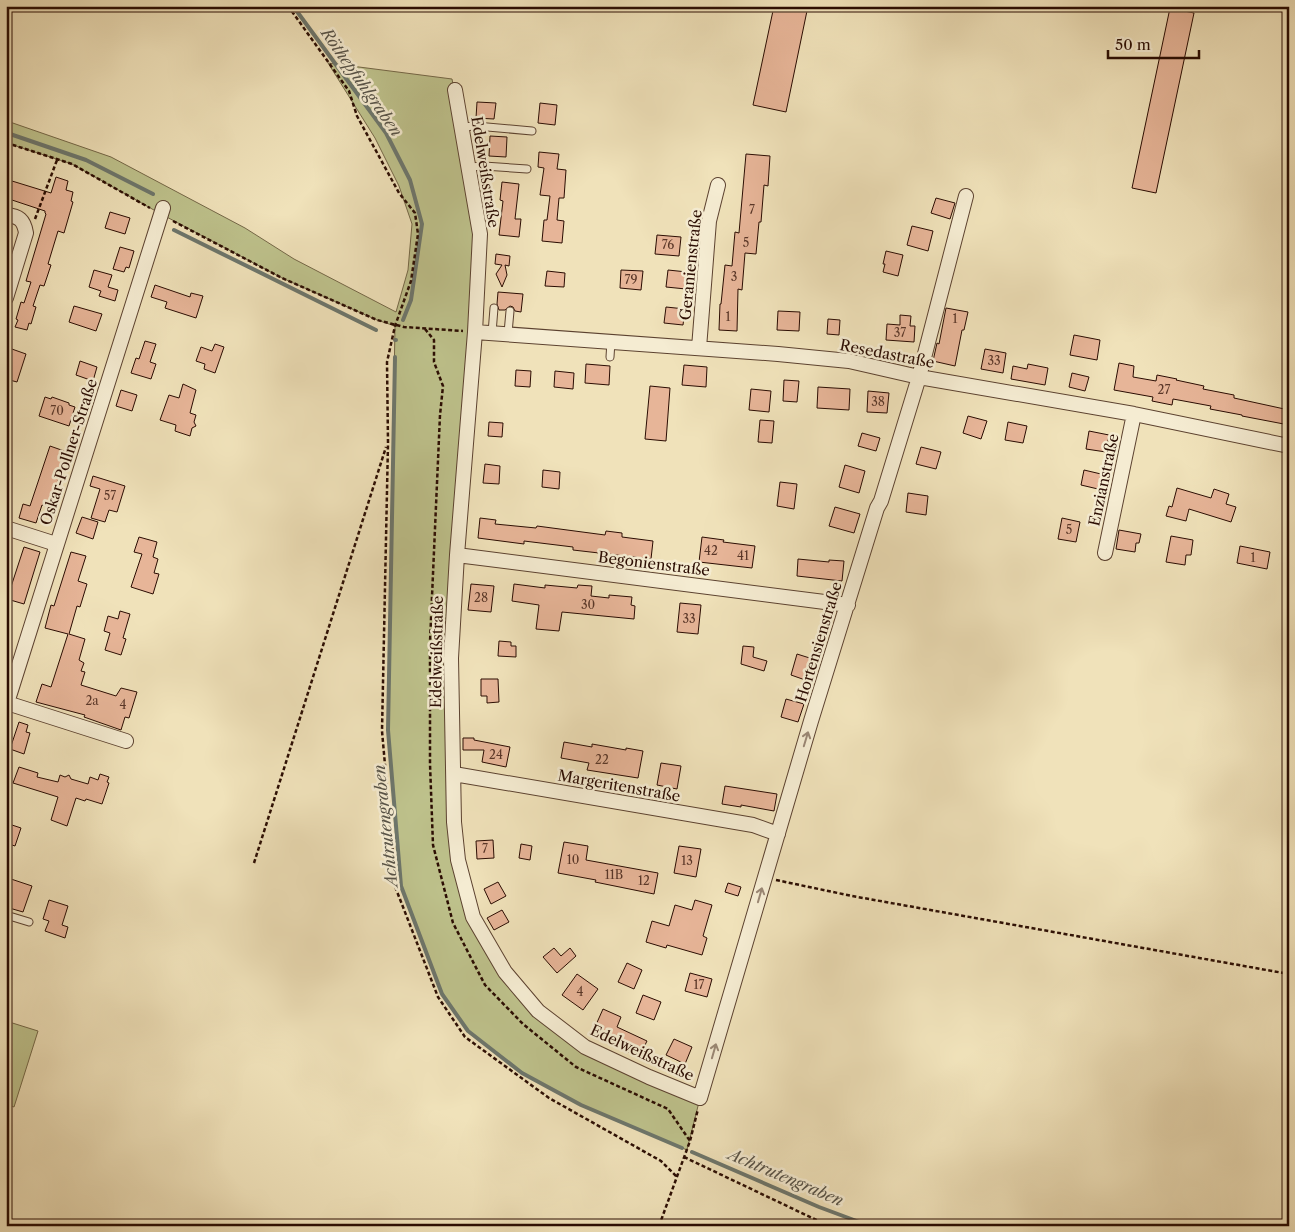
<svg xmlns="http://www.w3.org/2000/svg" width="1295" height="1232" font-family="'Libre Caslon Text',serif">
<rect width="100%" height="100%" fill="#f0e2ba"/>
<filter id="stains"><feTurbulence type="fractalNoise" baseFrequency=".004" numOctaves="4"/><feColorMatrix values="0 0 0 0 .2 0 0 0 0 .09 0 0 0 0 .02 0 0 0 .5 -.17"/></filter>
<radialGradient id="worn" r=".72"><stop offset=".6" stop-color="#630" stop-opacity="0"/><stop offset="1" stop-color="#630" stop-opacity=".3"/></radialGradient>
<path fill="#bec28c" stroke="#746747" d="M328,63L452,79L479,222L457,555L454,822L473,917L505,972L586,1047L700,1098L687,1150L581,1105L522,1073L468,1031L442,994L401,886L388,730L395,326L377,320L282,278L161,214L72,164L13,145L6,146L7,121L111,157L245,228L294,259L396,312L408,270L412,224L399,186L375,138Z
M6,1021L38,1031L14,1107L6,1104Z"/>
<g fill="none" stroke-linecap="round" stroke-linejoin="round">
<path stroke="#6d766c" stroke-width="4" d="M293,6L386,133L410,180L422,224L411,300L403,320
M6,134H10L86,160L153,194
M174,230L376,330
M395,340H396
M395,357L388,730L401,886L442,994L468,1031L522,1073L581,1105L682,1148
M692,1152L819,1207L870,1226"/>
</g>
<path fill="#e7b598" stroke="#2a0c02" d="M774,6H808L786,112L753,105Z
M1170,8L1194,13L1156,193L1132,188Z
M477,102L496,103L494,119L476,118Z
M540,103L557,105L555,125L538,123Z
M490,136L507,137L506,157L489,156Z
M539,152L559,154L557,169L566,170L564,198H559L557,220L564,221L562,243L542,241L544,220H547L550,196L540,195L544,168L538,167Z
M746,154L770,156L768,186L764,185L761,222H759L756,254L745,253L742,290L738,289L737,331L719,330L720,304H721L725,265L732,266L735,232L739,233Z
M56,177L68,181L66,190L73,192L71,201L73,202L64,233L58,231L48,264L51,265L44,286L40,285L33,306L36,307L31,324L29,323L27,330L15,327L18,320L16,319L21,302L24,303L31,282L26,281L46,214L45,213V211L6,198L12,181L51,193Z
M502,182L519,184L515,219H521L519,237L499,235L503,201L500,200Z
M936,198L955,203L950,219L931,213Z
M110,212L130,218L125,234L105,228Z
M912,226L933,231L928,251L907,245Z
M657,235L681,237L679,256L655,254Z
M120,247L134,251L129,268L126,267L124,272L113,269Z
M886,251L903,255L898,276L883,272L885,264H883Z
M496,254L510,256L509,266L505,265L507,275L502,287L496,274L502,265L495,264Z
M94,270L112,275L108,287L118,290L115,301L99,296L101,291L89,287Z
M621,270L643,271L641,290L620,288Z
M668,270L687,272L686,289L666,287Z
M547,271L565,273L564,287L545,286Z
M155,285L190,297L191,293L203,296L196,318L165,308L167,302L151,297Z
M498,292L523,294L521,312L515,311L513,307L510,306L505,310H499L497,304Z
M74,306L102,314L96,331L69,322Z
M666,307L685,309L683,325L664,323Z
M946,308L968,312L964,330H962L955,366L933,361L937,343L939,344Z
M778,311L800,312L799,331L777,330Z
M900,315L911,316L910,326H915L914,342L886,340L887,324L900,325Z
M828,319L840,320L839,335L827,334Z
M1074,335L1100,340L1097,360L1070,355Z
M145,341L156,344L150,362L156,364L151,379L131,373L136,358L139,359Z
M215,344L224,347L215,373L204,369L205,364L196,361L201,347L212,351Z
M9,348L26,354L17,382L6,379V356Z
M985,349L1006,353L1003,373L981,369Z
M80,361L97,367L93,381L76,375Z
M1119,363L1134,366L1133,377L1156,381L1157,375L1177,379L1176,380L1204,386L1203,389L1234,395V398L1289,410V425L1242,416V415L1210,409L1211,406L1173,399L1172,405L1152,401L1153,397L1114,390Z
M586,364L610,366L609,385L585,383Z
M1028,364L1048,368L1045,385L1011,379L1013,366L1027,369Z
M684,365L707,367L706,387L682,385Z
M516,370L531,371L530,387L515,386Z
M555,371L574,373L573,389L554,387Z
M1072,373L1089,377L1085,391L1069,387Z
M784,380L799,381L797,402L783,401Z
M183,384L196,390L190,413L196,415L194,422L196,426L192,428L190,436L175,431L176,425L160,420L169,395L179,398Z
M650,386L670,388L666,441L645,439Z
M818,387L850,389L849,410L817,408Z
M751,389L771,391L769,412L749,410Z
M121,390L137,395L132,411L116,406Z
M868,391L889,393L887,413L867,412Z
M45,397L51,399L52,397L69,403V405L75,407L69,426L39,416Z
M968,416L987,421L981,439L963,433Z
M760,420L774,421L772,443L758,442Z
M489,422L503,423L502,437L488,436Z
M1008,422L1027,426L1023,443L1005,440Z
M1089,431L1109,435L1106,452L1086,449Z
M862,433L880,438L876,451L858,446Z
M50,446L67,452L58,481L61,482L55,503H54L52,508L42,505L36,523L19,518L23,504L30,506Z
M921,447L941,452L936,469L916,464Z
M485,464L500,466L499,484L483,483Z
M845,465L865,471L859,493L839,487Z
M543,470L560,472L559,489L542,487Z
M1084,470L1101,474L1098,489L1081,485Z
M93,476L125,486L117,512L109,510L105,522L91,518L100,489L90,486Z
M780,482L797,484L794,509L777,506Z
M1177,488L1211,498L1214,489L1229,494L1226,504L1236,507L1231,522L1189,509L1186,521L1166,516L1169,506L1172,507Z
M908,493L928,496L926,515L906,512Z
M835,507L860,514L854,533L829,526Z
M82,517L98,522L93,539L76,533Z
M480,518L496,520L495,524L536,528L537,526L605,535L606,531L622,533V537L653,541L651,559L573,550V547L524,541V544L478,538Z
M1062,518L1080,522L1076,542L1058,539Z
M1119,530L1141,534L1139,543H1136L1135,552L1116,549Z
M1171,536L1193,540L1191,555H1186L1185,565L1166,562Z
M139,537L157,542L153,557L158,559L154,573L159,574L153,594L131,587L142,554L134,552Z
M702,537L724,540L723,542L755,546L752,568L699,562Z
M1240,546L1270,552L1267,569L1237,563Z
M24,547L40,552L24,604L7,599Z
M71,552L86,556L78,581L87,584L80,607L77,606L69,634L85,639L79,660L84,663L81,671L85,672L81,685L116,696L121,688L137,692L129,718L125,717L121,730L84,717L85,715L36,702L42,684L51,687L68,634L45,628L51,605L54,606Z
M798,559L829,562V560L844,561L842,581L797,576Z
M471,584L494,586L491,612L468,610Z
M514,584L545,588V585L577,588L578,585L592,586L591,596L609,598V595L632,597L631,605L635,606L634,619L562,612L559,631L536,629L539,605L512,601Z
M680,603L701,605L698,634L677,632Z
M120,611L130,614L123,638L126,639L121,655L105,650L110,633L104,631L108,616L118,619Z
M499,641L511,642V646H516V657L498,656Z
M743,646L754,647L753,657L767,661L764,671L741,664Z
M797,654L816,660V665L811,682L791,675Z
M481,679H498L499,702L487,703V696H481Z
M786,699L804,704L798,722L781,717Z
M19,722L28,725L26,732L30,733L24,754L10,749Z
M463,738H474V740L510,747L506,767L482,762L484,750H463Z
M564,742L592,747V744L626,750V748L643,751L638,778L587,770L589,763L561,758Z
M661,763L681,766L677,789L657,785Z
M19,767L38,773L37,777L58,782L60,775L65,777L69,775L71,779L88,784L90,777L98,780L100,774L109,777L107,782L109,783L102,804L86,799L85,801L76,798L67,826L51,820L58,797L13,783Z
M725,786L777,794L774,811L741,805V807L722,804Z
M6,823L21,828L15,846L6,843Z
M493,840L494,858L477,859L476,841Z
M564,842L588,846L586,860L658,873L654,894L595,882L596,880L558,873Z
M521,844L532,846L530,860L519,858Z
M679,846L701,849L696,877L674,873Z
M11,879L32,886L23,912L6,907V884L10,885Z
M498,882L506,896L491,904L484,889Z
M728,883L741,887L738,896L725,892Z
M49,900L68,906L62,925L68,927L65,938L45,931L49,921L43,919Z
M695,900L712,905L703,936L707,938L702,955L667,945L666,948L646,942L652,921L669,926L675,905L692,910Z
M502,910L509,922L494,930L487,918Z
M554,948L561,956L570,948L576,956L557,973L543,957Z
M627,963L642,970L634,989L618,982Z
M690,973L712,979L707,997L685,991Z
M577,974L598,989L583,1010L562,995Z
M643,995L661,1002L654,1020L636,1013Z
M603,1009L621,1017L617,1027L647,1041L639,1057L621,1049L624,1041L595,1027Z
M674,1039L692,1047L685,1064L666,1055Z"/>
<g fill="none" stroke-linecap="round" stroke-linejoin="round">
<g stroke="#5c4230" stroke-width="9">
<path id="service" d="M462,127L476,126L532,131
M469,167L484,166L527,169
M492,333L494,308
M508,333L510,311
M610,357L611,341
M6,915L29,922"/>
</g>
<g stroke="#5c4230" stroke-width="16">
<path id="minor" d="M455,90L480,234L475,332L457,555L451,658L454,822L458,860L473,917L505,972L538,1011L585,1047L649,1077L700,1098L811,721L877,508L881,501L919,377L966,196
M6,215C19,216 24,220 26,233L6,298
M475,332L778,354L849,361L919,377L1134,414L1289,446
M699,348L709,221L718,185
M6,528L56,544
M1105,553L1134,414
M457,555L848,605
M7,703L126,741
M6,706L163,208
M454,774L753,825L778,834"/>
</g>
<path stroke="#2a0c02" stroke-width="2.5" stroke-dasharray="4 2.5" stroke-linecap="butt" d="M288,6L349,91L357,116L399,193L415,213L418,234L411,281L395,326L387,362L388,443L382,731L396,889L438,997L465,1037L549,1098L661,1161L677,1177
M6,146L13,145L72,164L150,208
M35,219L57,160
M173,221L282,278L377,320L404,327L463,331
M425,329L434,340V362L443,386L440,415L430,642V764L433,845L453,923L485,985L523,1024L576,1067L668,1109L690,1141
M254,863L386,447
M776,880L852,896L1289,974
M684,1157L829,1226
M659,1226L690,1141L698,1109"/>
<use href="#service" stroke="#f5ecd2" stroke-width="7"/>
<use href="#minor" stroke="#f5ecd2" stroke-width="14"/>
</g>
<defs><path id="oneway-shaft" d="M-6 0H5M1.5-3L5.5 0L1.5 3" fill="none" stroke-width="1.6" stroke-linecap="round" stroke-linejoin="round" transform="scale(1.25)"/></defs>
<g stroke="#9a8774">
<use href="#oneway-shaft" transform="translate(806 739) rotate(-73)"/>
<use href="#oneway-shaft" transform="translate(760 895) rotate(-74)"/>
<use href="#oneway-shaft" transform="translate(714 1051) rotate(-74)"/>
</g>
<g text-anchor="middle" stroke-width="5" stroke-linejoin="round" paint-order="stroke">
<g font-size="12" fill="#593628">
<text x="752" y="214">7</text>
<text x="746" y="247">5</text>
<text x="668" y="249">76</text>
<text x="734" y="281">3</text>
<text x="631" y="284">79</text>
<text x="728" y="321">1</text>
<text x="955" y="323">1</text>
<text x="900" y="337">37</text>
<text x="994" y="365">33</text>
<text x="1164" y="394">27</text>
<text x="878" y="406">38</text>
<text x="57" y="415">70</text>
<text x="110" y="500">57</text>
<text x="1069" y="534">5</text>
<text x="711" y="555">42</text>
<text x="743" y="560">41</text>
<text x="1253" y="562">1</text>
<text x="481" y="602">28</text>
<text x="588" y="609">30</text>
<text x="689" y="623">33</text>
<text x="92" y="705">2a</text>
<text x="123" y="709">4</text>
<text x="496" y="759">24</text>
<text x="602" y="764">22</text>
<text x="485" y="853">7</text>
<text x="573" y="864">10</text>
<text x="687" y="865">13</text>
<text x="614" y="879">11B</text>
<text x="644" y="885">12</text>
<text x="699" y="989">17</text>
<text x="580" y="996">4</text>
</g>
<g font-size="15" fill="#2a0c02" stroke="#f5ecd2">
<text transform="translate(485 172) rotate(81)" y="5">Edelweißstraße</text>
<text transform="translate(691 265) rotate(-84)" y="5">Geranienstraße</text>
<text transform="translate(887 354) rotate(11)" y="5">Resedastraße</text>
<text transform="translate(69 452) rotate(-72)" y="5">Oskar-Pollner-Straße</text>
<text transform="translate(1104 480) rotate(-78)" y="5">Enzianstraße</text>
<text transform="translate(654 564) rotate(7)" y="5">Begonienstraße</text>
<text transform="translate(819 642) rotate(-73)" y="5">Hortensienstraße</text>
<text transform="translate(437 652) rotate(-89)" y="5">Edelweißstraße</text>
<text transform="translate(619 786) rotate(10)" y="5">Margeritenstraße</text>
<text transform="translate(642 1053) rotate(25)" y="5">Edelweißstraße</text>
</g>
<g font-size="16" font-style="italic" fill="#575348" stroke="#f5ecd2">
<text transform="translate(362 82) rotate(55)" y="6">Röthepfuhlgraben</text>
<text transform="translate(385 826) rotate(-96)" y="6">Achtrutengraben</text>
<text transform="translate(786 1177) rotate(23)" y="6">Achtrutengraben</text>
</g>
</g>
<rect width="1295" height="1232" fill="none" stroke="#f0e2ba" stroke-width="25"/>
<rect x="8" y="8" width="1280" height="1217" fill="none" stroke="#2a0c02" stroke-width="2.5"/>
<rect x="12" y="12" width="1270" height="1207" fill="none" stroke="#2a0c02"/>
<path d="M1108 50v8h91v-8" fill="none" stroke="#2a0c02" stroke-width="2.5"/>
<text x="1115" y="50" font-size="15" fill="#2a0c02" stroke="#f5ecd2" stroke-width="4" paint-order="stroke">50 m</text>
<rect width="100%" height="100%" filter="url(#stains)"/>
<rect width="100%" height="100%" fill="url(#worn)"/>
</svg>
